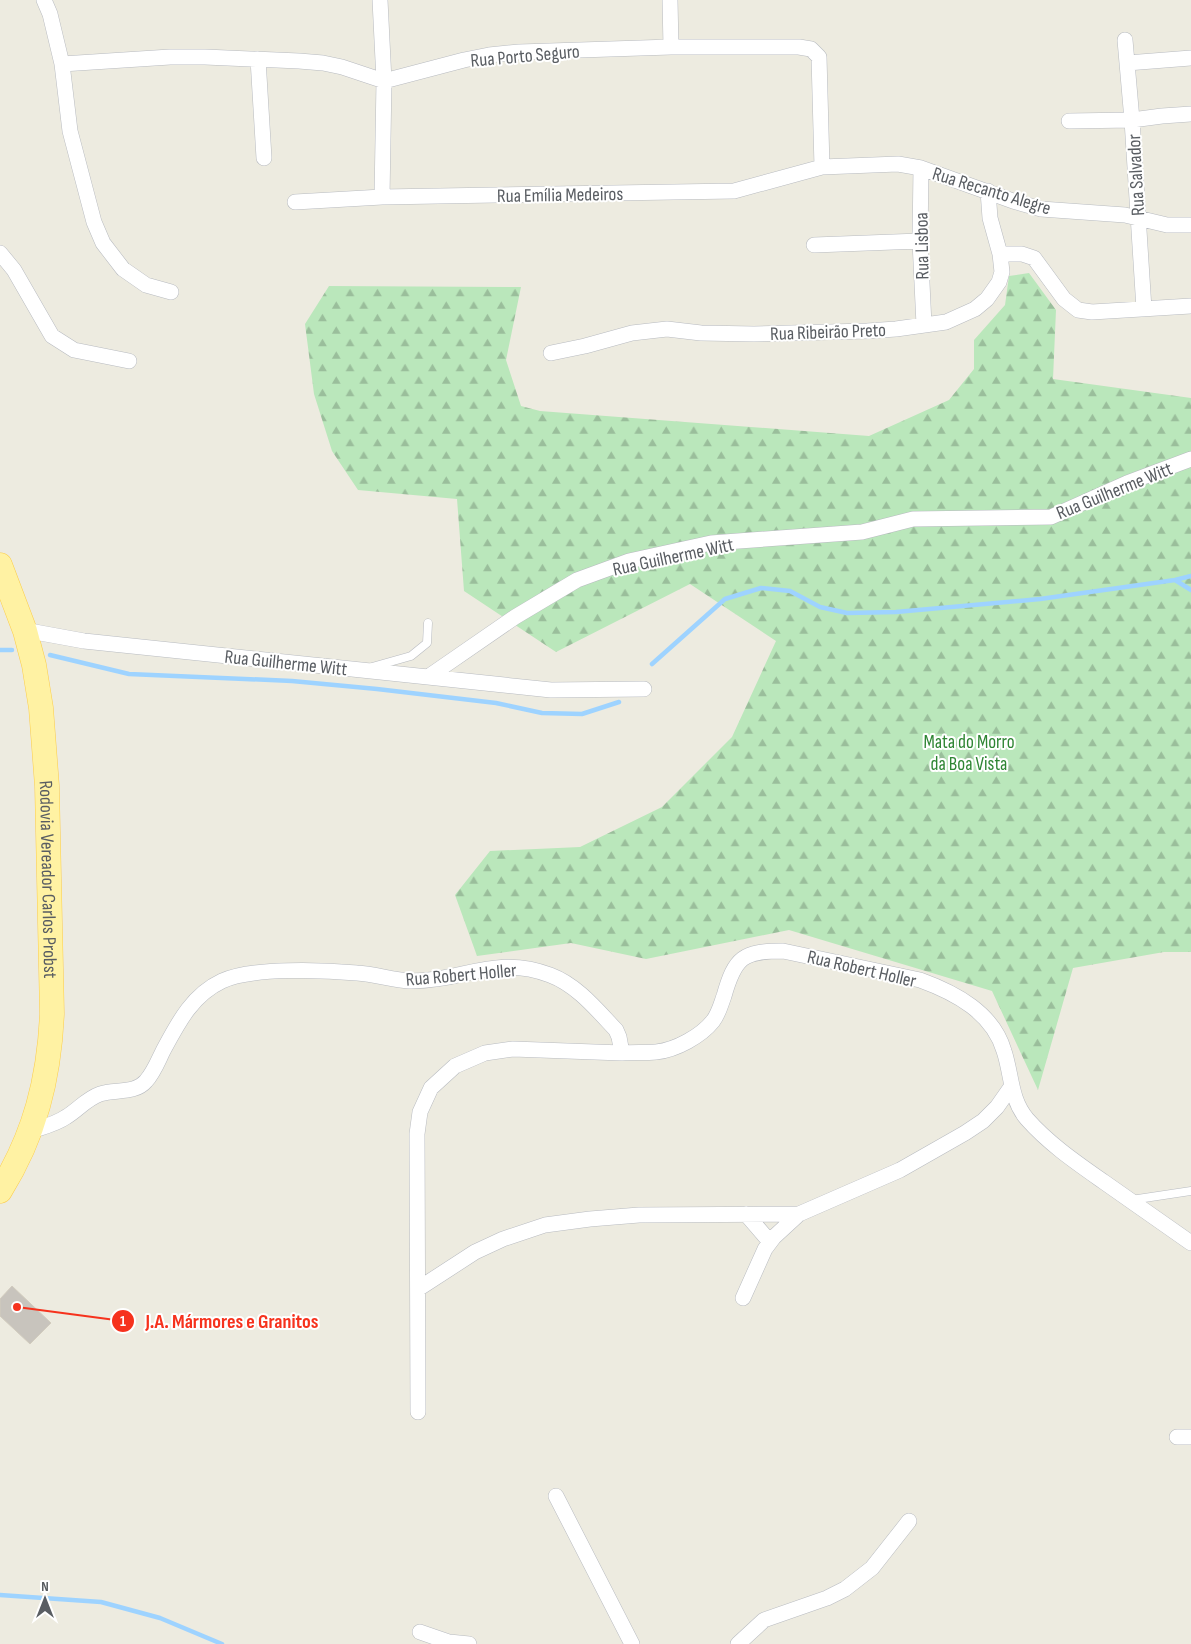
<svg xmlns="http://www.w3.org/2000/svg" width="1191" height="1644" font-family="'Sofia Sans Condensed',sans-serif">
<defs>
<pattern id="forest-firs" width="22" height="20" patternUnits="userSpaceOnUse" patternTransform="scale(1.25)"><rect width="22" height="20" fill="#bae7bb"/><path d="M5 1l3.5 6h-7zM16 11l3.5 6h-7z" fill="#9abe9b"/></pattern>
</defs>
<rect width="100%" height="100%" fill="#edebe0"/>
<path fill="url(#forest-firs)" d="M1029,273L1056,310L1053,379L1191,398V952H1164L1073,968L1038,1090L992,991L789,930L646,959L571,943L477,956L455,895L490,851L580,847L662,807L732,737L776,641L690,584L556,652L464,591L457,499L358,490L332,451L314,394L305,324L329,286L521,287L506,360L521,406L540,411L869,436L949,400L974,369V340L1005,305L1009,276Z"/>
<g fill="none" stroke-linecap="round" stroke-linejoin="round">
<path stroke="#9ed3ff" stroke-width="4.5" d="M1175,580L1191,590
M0,650H12
M50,655L129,674L292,681L377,689L496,703L542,713L582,714L619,702
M652,664L725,599L761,588L790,591L820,607L847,613L896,612L1040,599L1175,580L1191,576
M0,1595L101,1602L160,1618L222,1644"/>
</g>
<path fill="#c8c4bd" stroke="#d2ccbe" d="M12,1286L51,1323L30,1344L0,1316V1299Z"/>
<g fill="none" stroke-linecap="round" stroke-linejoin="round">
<g stroke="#b8bbc0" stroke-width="9">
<path id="service" d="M372,667L411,656L427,643L428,623
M1131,1200L1191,1191"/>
</g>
<g stroke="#b8bbc0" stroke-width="16">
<path id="minor" d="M44,0L50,14L62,64L70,131L94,222L103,243L123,269L146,285L171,292
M380,0L384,81L382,197
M670,0L671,47
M1125,40L1132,120L1144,309
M258,59L264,158
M1127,63L1191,58
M62,64L170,57H205L299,61L323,63L342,67L384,81L464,60L489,55L519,52L671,47H799L811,49L819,57L822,167
M1069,121L1132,120L1162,116L1191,114
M921,168L920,241L924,325
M295,202L382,197L734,191L822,167L898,164L921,168L1013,201L1041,209L1125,215L1167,225H1191
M814,245L920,241
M0,253L14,270L52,336L74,350L129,361
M1000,254H1022L1034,258L1064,299L1078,310L1092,312L1191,306
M551,353L585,346L632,333L667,329L701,333L754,334L867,331L896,329L946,322L975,309L987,299L999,282L1002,272L1000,254L990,218L988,191
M24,630L84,641L428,677L515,617L577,580L629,561L711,543L862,532L913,519L1051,517L1127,483L1191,459
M428,677L551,690L644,689
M31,1131C43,1127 56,1124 66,1117C78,1110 86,1099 100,1094C115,1089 135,1094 146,1081C154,1072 158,1061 163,1051C178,1023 192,995 222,981C251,967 325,970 357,973C375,974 392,980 409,981C461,982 496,954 550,975C577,985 597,1010 616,1030L619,1037L622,1053C633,1052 645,1053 656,1052C676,1050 701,1036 713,1021C719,1013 721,1004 724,996C735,957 743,951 783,951L920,980C956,993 993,1013 1004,1051C1012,1075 1010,1099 1027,1119C1049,1144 1077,1163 1104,1182C1133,1202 1162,1223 1191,1243
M746,1214L770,1242
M418,1289L475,1252L503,1239L545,1225L590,1219L639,1215L799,1214L900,1170L965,1133L983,1121L997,1107L1011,1087
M743,1298L765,1249L774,1237L799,1214
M418,1412L417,1134L420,1112L431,1088L455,1066L485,1053L513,1049L622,1053
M1177,1437H1191
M556,1496L632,1644
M420,1632L449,1642L469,1644
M738,1644L764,1620L827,1598L845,1589L872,1568L909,1521"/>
</g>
<g stroke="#fccd4a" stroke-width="25">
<g id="primary">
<path id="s1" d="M0,565L25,631L34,665L41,708L47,786L52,1014C49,1079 35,1135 0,1191"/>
</g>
</g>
<use href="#service" stroke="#fff" stroke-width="8"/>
<use href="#minor" stroke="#fff" stroke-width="15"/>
<use href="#primary" stroke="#fff2a3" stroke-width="24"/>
</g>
<g text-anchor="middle" stroke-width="4" stroke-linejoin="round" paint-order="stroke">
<g font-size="19" fill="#595d62" stroke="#fff">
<text transform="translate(525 55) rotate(-5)" y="7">Rua Porto Seguro</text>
<text transform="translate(1135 175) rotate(-93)" y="7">Rua Salvador</text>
<text transform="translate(992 190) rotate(17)" y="7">Rua Recanto Alegre</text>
<text transform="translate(560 194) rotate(-1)" y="7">Rua Emília Medeiros</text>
<text transform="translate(921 246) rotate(-91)" y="7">Rua Lisboa</text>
<text transform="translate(828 331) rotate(-2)" y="7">Rua Ribeirão Preto</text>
<text transform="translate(1114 490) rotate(-22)" y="7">Rua Guilherme Witt</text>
<text transform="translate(673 556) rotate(-12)" y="7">Rua Guilherme Witt</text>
<text transform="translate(286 662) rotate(6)" y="7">Rua Guilherme Witt</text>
<text dy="7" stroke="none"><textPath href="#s1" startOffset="321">Rodovia Vereador Carlos Probst</textPath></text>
<text transform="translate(862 968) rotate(13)" y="7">Rua Robert Holler</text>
<text transform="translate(461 974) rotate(-5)" y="7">Rua Robert Holler</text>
</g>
<g font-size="19" fill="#2e8533" stroke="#fff">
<text x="969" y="748">Mata do Morro<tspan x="969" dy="22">da Boa Vista</tspan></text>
</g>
</g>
<path fill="none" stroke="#f6321d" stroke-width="2" d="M17 1307L123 1321"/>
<g fill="#f6321d" stroke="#fff" stroke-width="2">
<circle cx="17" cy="1307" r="5"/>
<circle cx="123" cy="1321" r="12"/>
</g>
<g font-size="15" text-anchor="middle" font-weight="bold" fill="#fff">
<text x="123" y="1326">1</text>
</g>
<g font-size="20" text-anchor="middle" font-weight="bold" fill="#f6321d" stroke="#fff" stroke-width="4" stroke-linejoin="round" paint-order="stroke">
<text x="232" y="1328">J.A. Mármores e Granitos</text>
</g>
<g transform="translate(45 1599)" stroke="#ffffff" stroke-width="4" paint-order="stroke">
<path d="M0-4L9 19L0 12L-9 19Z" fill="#595d62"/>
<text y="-8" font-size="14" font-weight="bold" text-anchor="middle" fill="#595d62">N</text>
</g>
</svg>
